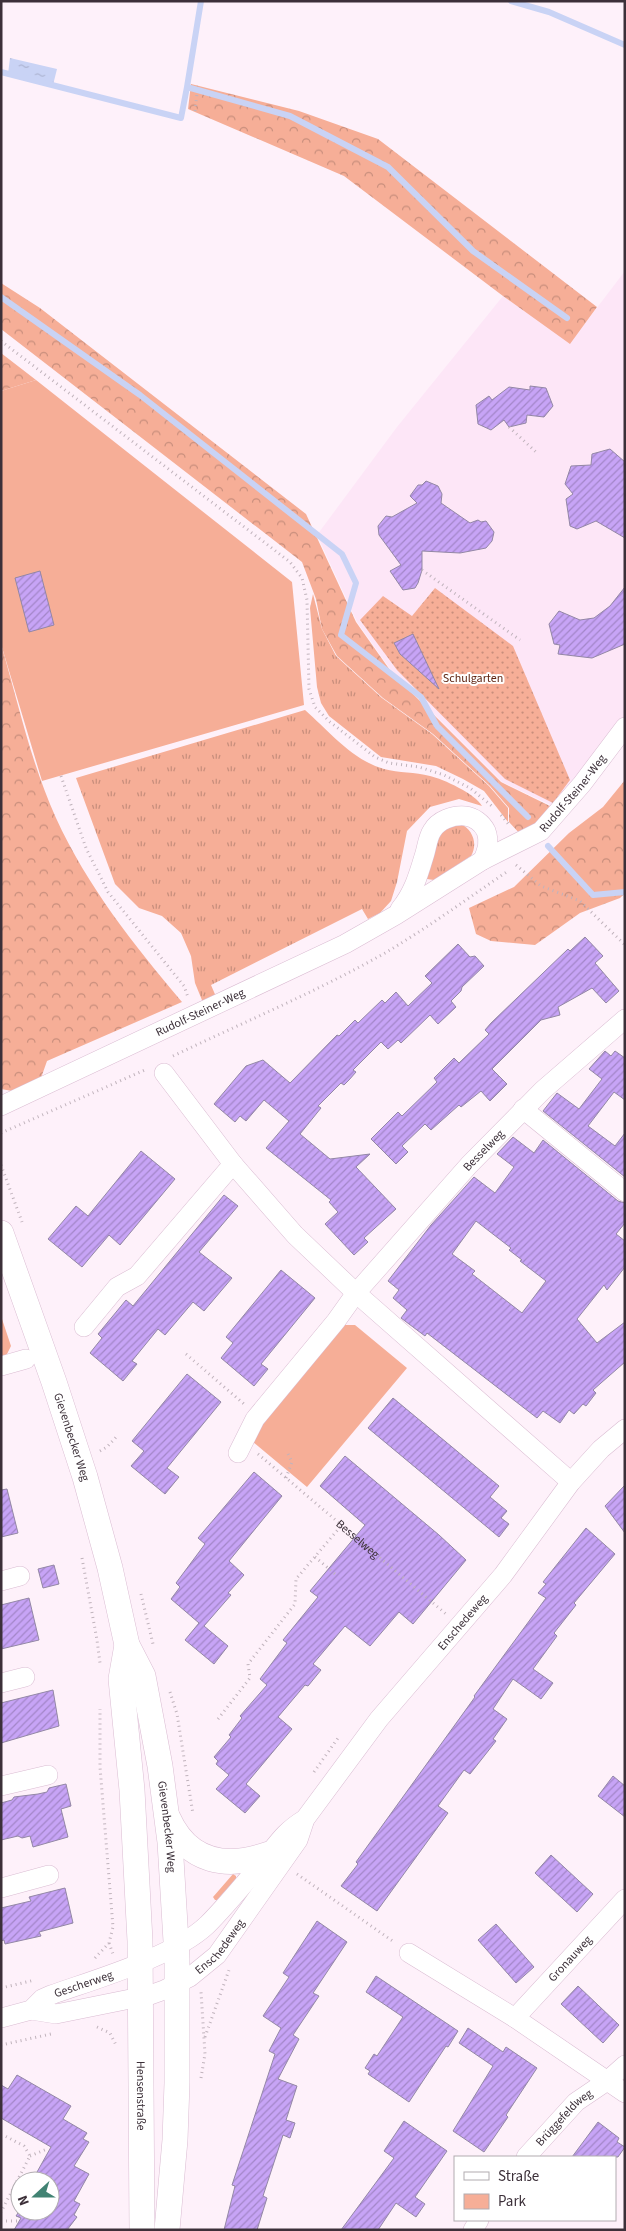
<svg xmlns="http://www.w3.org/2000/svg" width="626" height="2231" font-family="'Source Sans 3',sans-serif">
<defs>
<pattern id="grass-tufts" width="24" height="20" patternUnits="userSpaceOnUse" patternTransform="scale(1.25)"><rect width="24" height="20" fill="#f6ae97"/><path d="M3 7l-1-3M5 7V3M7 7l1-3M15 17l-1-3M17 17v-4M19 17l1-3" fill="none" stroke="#c88e7c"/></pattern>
<pattern id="forest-crowns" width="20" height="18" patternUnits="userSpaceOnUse" patternTransform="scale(1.25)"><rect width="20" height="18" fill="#f6ae97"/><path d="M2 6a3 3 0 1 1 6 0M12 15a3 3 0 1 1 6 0" fill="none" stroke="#c88e7c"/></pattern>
<pattern id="garden-dots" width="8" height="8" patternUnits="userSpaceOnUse" patternTransform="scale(1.25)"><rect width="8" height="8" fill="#f6ae97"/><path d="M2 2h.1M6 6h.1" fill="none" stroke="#c88e7c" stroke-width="1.8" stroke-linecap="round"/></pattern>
<pattern id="water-ripples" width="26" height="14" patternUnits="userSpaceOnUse" patternTransform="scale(1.25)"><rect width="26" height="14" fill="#c9d3f5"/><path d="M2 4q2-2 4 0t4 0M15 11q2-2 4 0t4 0" fill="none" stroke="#aeb5d3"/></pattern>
<pattern id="building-hatch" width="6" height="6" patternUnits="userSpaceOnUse" patternTransform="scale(1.25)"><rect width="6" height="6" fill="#c7a4f6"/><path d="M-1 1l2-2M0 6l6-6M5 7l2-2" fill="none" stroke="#a386c8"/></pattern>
</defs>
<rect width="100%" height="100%" fill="#fef1fa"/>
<path fill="#fde6f7" d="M625,271V720L555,807L502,782L393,673L357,622L317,535L397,427L503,296L570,343Z"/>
<path fill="url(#grass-tufts)" d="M313,594L322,629L336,656L382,698L432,734L489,786L508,808V822L484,791L463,779L436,766L381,757L329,716L321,703L317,687L310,608Z
M305,710C329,731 352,760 384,769C399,773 415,772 430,776C443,779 476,794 482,806L459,799L430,807L407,831L397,882L391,901L380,913L368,919L362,909L211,985L217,999L204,1005L195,983L191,956L181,933L162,916L139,908L115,884L76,778Z
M461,824C473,830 478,844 471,856L434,880L427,879L424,877L440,832L446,827Z
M233,1874L236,1876V1879L217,1900H215L213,1897Z"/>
<path fill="url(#forest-crowns)" d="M191,84L299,111L378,139L597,307L570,344L503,296L344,176L188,109Z
M1,283L40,308L306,514L356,622L392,673L501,782L554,808L521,835L509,822V808L490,786L433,734L383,698L337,656L322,629L316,599L302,562L1,329Z
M1,353L36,380L1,391Z
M1,644C18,702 31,763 56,818C87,886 134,945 182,1002L47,1061L41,1078L12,1091L1,1089Z
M625,780V893L620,898L580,913L535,945L491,941L476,934L469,908L514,887L569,833L603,807Z"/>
<path fill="#f6ae97" d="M36,380L292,582L304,705L42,781L1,644V391Z
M1,1316L11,1346L5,1358L1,1359Z
M344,1325H355L407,1368L307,1487L253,1442V1436Z"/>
<path fill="url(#garden-dots)" d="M435,588L513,646L570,780L553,803L505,779L397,670L360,620L383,596L412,616Z"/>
<path fill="url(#water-ripples)" d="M10,58L57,69L53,85L8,74Z"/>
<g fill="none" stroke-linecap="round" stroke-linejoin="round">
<path stroke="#c9d3f5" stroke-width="6" d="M511,1L549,12L625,45
M1,72L181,118L187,87L290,116L388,167L473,251L567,318
M187,87L201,1
M1,297L140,395L342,554L356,583L341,635L421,697L437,726L528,817
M548,846L593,895L625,892"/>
</g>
<path fill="url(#building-hatch)" stroke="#9387a5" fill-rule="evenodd" d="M530,386L546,388L553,406L544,417L527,415L526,423L509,427L504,420L491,430L478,424L476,405L489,396L492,400L509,387L530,390Z
M610,449L625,462V538L596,521L577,529L570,526L566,499L573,494L565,484L571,466L591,465L592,454Z
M426,481L438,486L442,494L441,503L470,523L478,520L481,522L486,521L494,532L492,541L486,548L460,553L422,551V570L418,583L415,588L403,590L390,571L401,565L379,535L378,526L386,516L392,517L417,503L410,496L418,485H422Z
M40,571L54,625L29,632L15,578Z
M625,587V644L592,658L558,654L560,645L554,644L549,624L559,611L580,620L594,618L610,606Z
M413,634L439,689L400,654L394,643Z
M585,937L603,956L595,963L619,991L606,1003L592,988L558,1007L560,1015L541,1020L492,1069L507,1084L490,1101L481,1091L461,1107L459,1105L431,1130L425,1124L402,1146L408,1152L396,1164L371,1139L398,1112L402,1116L437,1082L434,1078L454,1058L459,1063L489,1034L485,1030L491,1023L568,949L570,951Z
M458,944L470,957L475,956L484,966L462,987L461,991L451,1001L456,1007L438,1024L430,1015L401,1043L398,1040L388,1049L381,1042L353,1070L356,1072L349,1080L344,1085L341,1083L318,1106L321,1108L300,1134L330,1159L370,1154L356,1167L396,1209L364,1238L368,1242L354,1255L325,1224L338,1212L329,1202L331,1200L266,1148L289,1121L264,1100L246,1121L240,1116L235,1122L214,1104L246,1066L263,1060L290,1083L337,1035L339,1036L355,1020L358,1023L382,1000L385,1003L396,992L408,1006L432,983L425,976Z
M605,1051L611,1056L615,1051L625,1058V1100L614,1092L588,1126L615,1146L625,1133V1177L543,1111L557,1093L579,1109L602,1079L589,1069Z
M513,1137L534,1153L543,1140L618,1201L625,1203V1223L616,1234L625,1241V1267L607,1290L604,1285L577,1319L597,1343L625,1322V1362L593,1390L596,1393L586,1406L583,1404L574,1414L569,1410L560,1423L543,1411L537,1418L427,1333L425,1336L401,1318L407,1310L393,1298L399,1290L388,1281L431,1225L474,1177L495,1193L514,1167L497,1154ZM476,1221L511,1248L509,1250L522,1260L520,1261L546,1281L522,1313L472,1274L475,1271L452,1254Z
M141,1151L175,1179L120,1245L109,1235L82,1267L48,1239L76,1206L88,1216Z
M224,1195L238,1206L199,1252L232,1278L204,1311L193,1302L165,1335L158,1329L132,1361L137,1364L123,1381L90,1353L102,1338L98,1334L126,1300L133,1306Z
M281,1270L315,1298L261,1364L268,1369L254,1386L221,1358L233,1343L226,1337Z
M187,1374L221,1402L167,1468L179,1477L165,1494L131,1466L144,1451L132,1441Z
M393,1398L499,1486L490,1497L507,1511L501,1518L509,1524L499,1537L368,1428Z
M345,1456L439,1535L466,1560L413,1624L399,1612L370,1646L345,1626L313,1664L321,1670L308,1686L305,1685L278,1717L292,1729L246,1784L260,1796L245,1813L216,1789L229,1775L216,1764L218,1761L214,1757L231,1737L229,1735L242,1718L240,1716L267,1685L260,1679L287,1643L283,1640L318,1597L310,1591L365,1525L320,1486Z
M254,1472L282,1496L229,1561L244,1575L228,1593L231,1595L204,1626L228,1646L214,1664L185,1640L199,1623L171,1599L180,1587L176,1583L205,1544L198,1538Z
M625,1485V1533L605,1506Z
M7,1489L18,1533L1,1537V1490Z
M586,1528L615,1554L574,1603L576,1605L554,1633L557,1636L533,1669L553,1683L541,1699L513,1679L493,1709L507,1719L493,1739L496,1741L470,1774L464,1770L438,1806L448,1813L377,1911L341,1886L358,1864L356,1862L475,1697L474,1696L546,1598L538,1593L546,1584L543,1582Z
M54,1565L59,1584L43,1588L38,1569Z
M29,1598L39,1640L1,1649V1605Z
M53,1690L59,1726L1,1743V1703Z
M613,1776L625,1786V1817L598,1796Z
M66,1784L71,1806L61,1809L68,1837L33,1847L30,1836L22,1838L18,1836L1,1840V1803L12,1800L14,1797L38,1794L47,1792L49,1788Z
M551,1855L593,1894L577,1912L535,1873Z
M65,1888L73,1923L39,1932L41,1936L5,1944L4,1940L1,1941V1908L31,1901L29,1897Z
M317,1921L347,1942L313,1993L319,1996L293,2035L299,2039L278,2079L297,2086L286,2120L295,2123L290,2138L283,2135L263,2196L267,2198L257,2230H224L235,2186L232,2185L275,2054L269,2051L281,2028L263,2016L289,1977L283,1973Z
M496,1924L534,1967L516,1983L478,1940Z
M376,1976L458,2031L448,2047L446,2046L409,2102L368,2074L370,2071L365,2068L374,2054L377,2056L403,2017L366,1992Z
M578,1986L619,2025L603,2043L561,2004Z
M468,2028L503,2052L506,2047L537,2068L506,2115L508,2117L484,2152L453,2131L493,2066L459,2043Z
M17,2075L71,2106L63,2119L87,2133L83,2139L89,2142L74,2166L89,2174L74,2201L80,2204L74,2215L77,2217L67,2230H14L21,2218L16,2216L20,2210L50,2211V2181H32L51,2147L1,2118V2085L8,2089Z
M404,2121L447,2151L415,2197L425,2204L416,2217L396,2203L378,2230H341L394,2158L384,2151Z
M598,2122L619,2138L617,2142L625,2147L618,2157H572Z"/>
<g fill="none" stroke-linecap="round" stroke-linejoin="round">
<g stroke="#dabcd2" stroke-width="20">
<g id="minor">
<path d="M400,909C414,892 419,873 425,853C427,846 428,837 432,831C438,820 453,815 465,816C474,817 482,823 486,831C490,842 487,850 483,860"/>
<path d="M164,1073L233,1164L295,1235L356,1293L571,1482"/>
<path id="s2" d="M1,1106L345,944L396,915L483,860L541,831L582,784L625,727"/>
<path d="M523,1109L625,1192"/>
<path d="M84,1327L117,1287L137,1276L233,1164"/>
<path d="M1,1366L26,1359"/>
<path id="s3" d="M238,1453L255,1419L336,1321L356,1293L469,1165L543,1090L625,1019"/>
<path d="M1,1581L20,1576"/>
<path d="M1,1683L25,1677"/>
<path d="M1,1786L48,1775"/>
<path d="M1,1888L49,1875"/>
<path d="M409,1953L515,2018L625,2093"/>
<path id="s4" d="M31,2010L56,2014L150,1995L164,1990L190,1977L217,1955L298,1840L305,1819L379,1719L503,1575L571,1482L601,1449L625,1429"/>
<path id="s5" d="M1,2018L31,2010L42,1999L51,1995C96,1979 173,1957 207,1925C226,1906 243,1885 260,1865C276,1846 283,1832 305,1819"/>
<path id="s6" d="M515,2018L625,1899"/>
<path id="s7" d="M526,2157L576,2102L607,2081L625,2065"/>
<path d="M473,2230L479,2220"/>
</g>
</g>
<g stroke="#dabcd2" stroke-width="26">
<g id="major">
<path id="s8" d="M1,1233L54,1382L85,1477L110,1568L127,1645L143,1676L160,1766L170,1842L177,1958V2083L175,2140L167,2230"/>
<path id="s9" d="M127,1645L121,1679L132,1790L140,1941L142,2230"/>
<path d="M168,1818C188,1863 227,1869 269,1854"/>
</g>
</g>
<g stroke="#c0b3bc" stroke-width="3" stroke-dasharray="1 4" stroke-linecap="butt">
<path d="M195,111L197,93"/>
<path d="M1,341L290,562L302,578L307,600L309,689L315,707L330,722L375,757L389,763L419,767L444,775L470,788L493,807"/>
<path d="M509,427L536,452"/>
<path d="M422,570L520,640"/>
<path d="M61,776L86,848L108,892L184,986L188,997"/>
<path d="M501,815L510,826"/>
<path d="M516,865L541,886L580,901L625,945"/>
<path d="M173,1056C244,1022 316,992 385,953C427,928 467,899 508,871"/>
<path d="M1,1133L145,1070"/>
<path d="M1,1165L22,1222"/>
<path d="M186,1354L244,1404"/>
<path d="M100,1451L107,1447L118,1435"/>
<path id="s1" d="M258,1454L446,1614"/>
<path d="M286,1478L292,1462L287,1452"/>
<path d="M315,1557L335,1574"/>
<path d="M82,1558L97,1640L100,1663"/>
<path d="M141,1594L153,1644"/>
<path d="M170,1692L177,1714L193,1814"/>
<path d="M218,1719L250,1678L248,1664L295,1604L296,1579L341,1526"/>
<path d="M314,1772L338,1738"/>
<path d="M297,1874L394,1942"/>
<path d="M109,1943L113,1954"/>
<path d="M95,1958L109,1943L113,1927L100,1767V1709"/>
<path d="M1,1988L35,1980"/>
<path d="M97,2027L110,2033L117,2047"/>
<path d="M205,2037L229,1970"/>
<path d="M1,2045L51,2034"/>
<path d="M201,2078L205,2054L201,1992"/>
<path d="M1,2136H5L24,2146L30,2156L1,2212"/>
<path d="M30,2156L47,2149"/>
<path d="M1,2221H19"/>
</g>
<use href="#minor" stroke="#fff" stroke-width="19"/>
<use href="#major" stroke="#fff" stroke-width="25"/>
</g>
<g text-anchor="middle" stroke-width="4" stroke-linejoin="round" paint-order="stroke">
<g font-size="12" fill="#5e2411" stroke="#fff">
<text x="473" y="682">Schulgarten</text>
</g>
<g font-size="12" fill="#3c3039" stroke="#fff">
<text dy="4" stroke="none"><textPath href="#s2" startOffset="656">Rudolf-Steiner-Weg</textPath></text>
<text dy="4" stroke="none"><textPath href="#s2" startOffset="220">Rudolf-Steiner-Weg</textPath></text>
<text dy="4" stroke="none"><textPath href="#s3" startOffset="391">Besselweg</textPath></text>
<text dy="4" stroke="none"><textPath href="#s8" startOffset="216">Gievenbecker Weg</textPath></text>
<text dy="4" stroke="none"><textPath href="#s1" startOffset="131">Besselweg</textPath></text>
<text dy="4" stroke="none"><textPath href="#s4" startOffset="615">Enschedeweg</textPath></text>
<text dy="4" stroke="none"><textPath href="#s8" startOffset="619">Gievenbecker Weg</textPath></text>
<text dy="4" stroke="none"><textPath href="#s4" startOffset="208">Enschedeweg</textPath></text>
<text dy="4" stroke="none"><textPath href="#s6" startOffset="81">Gronauweg</textPath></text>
<text dy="4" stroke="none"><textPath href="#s5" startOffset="91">Gescherweg</textPath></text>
<text dy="4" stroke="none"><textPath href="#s9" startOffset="452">Hensenstraße</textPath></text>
<text dy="4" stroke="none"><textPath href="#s7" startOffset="55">Brüggefeldweg</textPath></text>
</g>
</g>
<rect width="626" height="2231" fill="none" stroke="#3c3039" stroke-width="5"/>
<rect x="454" y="2156" width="162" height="65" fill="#ffffff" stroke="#b1acb0"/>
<rect x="464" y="2172" width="25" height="8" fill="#ffffff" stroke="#b1acb0"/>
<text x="498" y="2181" font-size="15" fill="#3c3039">Straße</text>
<rect x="464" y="2194" width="25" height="15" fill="#f6ae97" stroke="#b1acb0"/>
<text x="498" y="2206" font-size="15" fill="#3c3039">Park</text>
<g transform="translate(35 2196) rotate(249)"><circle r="24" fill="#ffffff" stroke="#b1acb0"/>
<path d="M0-4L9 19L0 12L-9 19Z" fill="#418373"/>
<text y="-8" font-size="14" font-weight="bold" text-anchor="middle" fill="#3c3039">N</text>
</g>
</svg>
